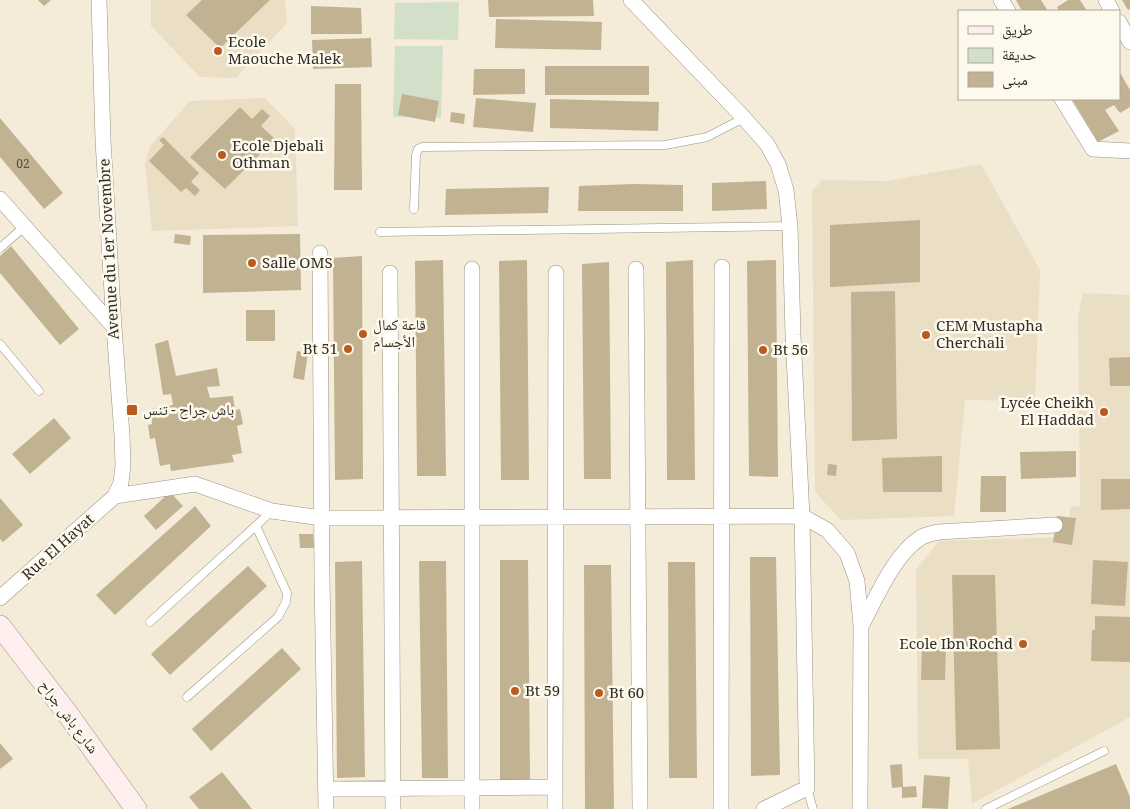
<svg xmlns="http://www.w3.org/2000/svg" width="1130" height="809" font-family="Georgia,'Noto Naskh Arabic',serif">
<rect width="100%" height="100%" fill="#f4ebd9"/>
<path fill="#eadec5" d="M151,0H285L287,23L236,78L200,77L151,26Z
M265,98L295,129L298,226L152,231L145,165L150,146L190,101Z
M981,164L1040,270L1035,401L965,400L954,516L841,520L815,492L812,191L822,180L887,181Z
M1083,293L1130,295V717L972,804L968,759H918L916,570L939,541L1069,537L1070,507L1080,506L1078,317Z"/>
<path fill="#d2e0ca" d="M459,2L458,40L394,39L395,3Z
M395,46H443L441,118L393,117Z"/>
<path fill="#c1b292" d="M38,0H51L44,6Z
M202,0H270L220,48L186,15Z
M488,0H593L594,16L489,17Z
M1016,0H1041L1048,11H1022Z
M1068,0H1080L1087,11H1059L1057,7Z
M1122,0H1130V9L1128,10Z
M311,6L361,8L362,34H311Z
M496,19L602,22L601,50L495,48Z
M371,38L372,67L313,69L312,40Z
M545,66H649V95H545Z
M474,69H525V94L473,95Z
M1119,71L1130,90V107L1120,113L1114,105L1105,110L1119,131L1098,142L1072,99H1119Z
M335,84H361L362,190H334Z
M402,94L439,101L435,122L398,115Z
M476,98L536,103L533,132L473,127Z
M550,99L659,102L658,131L550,128Z
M240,107L252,119L262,109L270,116L261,126L275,139L225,189L190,157Z
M451,112L465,114L464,124L450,122Z
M0,118L63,193L44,209L0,157Z
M163,137L199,173L191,182L200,190L195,196L186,188L181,192L149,161L164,145L159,140Z
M766,181L767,209L712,211V183Z
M634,184L683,185V211H578L579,186Z
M549,187L548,213L445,215L446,189Z
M920,220V282L830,287V225Z
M175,234L191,236L190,245L174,243Z
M300,234L301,290L203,293V235Z
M11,246L79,329L60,345L0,273V256Z
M362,256L363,479L335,480L333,258Z
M443,260L446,476H417L415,261Z
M527,260L529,480H501L499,261Z
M693,260L695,480H667L666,262Z
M776,260L778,477L749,476L747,261Z
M609,262L611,479H584L582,264Z
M895,291L897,439L852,441L851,292Z
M246,310H275V341H246Z
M168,340L176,376L217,368L220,386L207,387L210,398L233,396L235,410L240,409L243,424L237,426L242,453L232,455L234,462L171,471L170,464L160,466L155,438L150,439L148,425L152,424L151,409L173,405L171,394L163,395L155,344Z
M297,351L308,353L304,380L293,378Z
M1130,357V386H1110L1109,358Z
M54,418L71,438L30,474L12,454Z
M1076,451V477L1021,479L1020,452Z
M942,456V492H883L882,458Z
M828,464L837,465L836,476L827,475Z
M981,476H1006V512H980Z
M1101,479H1130V509L1101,510Z
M170,492L183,506L156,530L144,516Z
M0,498L23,525L3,542L0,539Z
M195,506L211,526L115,615L96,595Z
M1057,516L1076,518L1072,545L1053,542Z
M299,534H313L314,548H300Z
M750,557H776L780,775L751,776Z
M500,560H528L530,781L500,780Z
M1093,560L1128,562L1125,606L1091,604Z
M362,561L365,777L337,778L335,562Z
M419,561H446L448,778H422Z
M668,562H695L697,778H669Z
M584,565H611L614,809H585Z
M248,566L267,586L170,675L151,654Z
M952,575H995L1000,749L956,750Z
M1095,616L1130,617V662L1091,661L1092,630H1095Z
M922,646L946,647L945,680H921Z
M282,648L301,669L211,751L192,729Z
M0,743L13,759L0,769Z
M902,764L903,787L916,786L917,797L902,798V787L892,788L890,765Z
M1116,764L1130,797V809H1008Z
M222,772L252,809H199L189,797Z
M924,775L950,777L948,809L922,808Z"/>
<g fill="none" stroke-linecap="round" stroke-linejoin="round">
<g stroke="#9a9281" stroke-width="9">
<path id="lane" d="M414,209L416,155L418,149L422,147L665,145L707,137L744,118
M380,232L790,226
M0,248L24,227
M0,344L39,391
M150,622L272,511
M187,697L278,617L286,602L287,593L256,526
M807,788L813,809
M986,809L1104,751"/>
</g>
<g stroke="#9a9281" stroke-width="16">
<path id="street" d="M631,0L744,118L767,144L778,164L786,190L790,226L793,335L802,516L807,788L764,809
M1001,0L1008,11
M1106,0L1112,11
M1119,22L1130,42
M1062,99L1093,149L1130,151
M0,199L114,327
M320,253L322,577L326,809
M472,269V809
M636,269L640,809
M390,273L393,809
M115,496L195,484L272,511L322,518L802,516L827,530L847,553L857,581L861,626L860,809
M0,598L115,496L121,483L123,465L122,435L114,327L103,140L99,0
M861,626C877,597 893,556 920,538C925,535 933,533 939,532L1055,525
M326,789L555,787
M555,809L556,273
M721,809L722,267"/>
</g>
<g stroke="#9a9281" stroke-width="22">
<path id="secondary" d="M0,626L67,713L136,809"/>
</g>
<use href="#lane" stroke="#fff" stroke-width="8"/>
<use href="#street" stroke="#fff" stroke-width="15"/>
<use href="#secondary" stroke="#feeeee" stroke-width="21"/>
</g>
<g fill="#bb591f" stroke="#fef9ed" stroke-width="2">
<circle cx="218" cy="51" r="5"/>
<circle cx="222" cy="155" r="5"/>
<circle cx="252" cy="263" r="5"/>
<circle cx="363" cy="334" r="5"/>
<circle cx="926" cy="335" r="5"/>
<circle cx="348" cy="349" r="5"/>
<circle cx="763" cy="350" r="5"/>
<rect x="126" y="404" width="12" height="12" rx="2.5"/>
<circle cx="1104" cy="412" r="5"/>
<circle cx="1023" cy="644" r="5"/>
<circle cx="515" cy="691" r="5"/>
<circle cx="599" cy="693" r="5"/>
</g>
<g text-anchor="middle" stroke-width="5" stroke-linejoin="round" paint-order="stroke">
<g font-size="12" fill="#544e41">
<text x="23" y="168">02</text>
</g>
<g font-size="15" fill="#302d26" stroke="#fef9ed" text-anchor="start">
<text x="228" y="47">Ecole<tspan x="228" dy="17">Maouche Malek</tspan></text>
<text x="232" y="151">Ecole Djebali<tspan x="232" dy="17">Othman</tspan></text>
<text x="262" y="268">Salle OMS</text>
<text x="373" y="330">قاعة كمال<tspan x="373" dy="17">الأجسام</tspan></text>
<text x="936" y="331">CEM Mustapha<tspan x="936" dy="17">Cherchali</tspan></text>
<text x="338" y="354" text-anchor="end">Bt 51</text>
<text x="773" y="355">Bt 56</text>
<text x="1094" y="408" text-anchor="end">Lycée Cheikh<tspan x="1094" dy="17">El Haddad</tspan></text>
<text x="143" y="415">باش جراح - تنس</text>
<text x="1013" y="649" text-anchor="end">Ecole Ibn Rochd</text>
<text x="525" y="696">Bt 59</text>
<text x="609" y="698">Bt 60</text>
</g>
<g font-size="15" fill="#302d26" stroke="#fef9ed">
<text transform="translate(109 249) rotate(-93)" y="5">Avenue du 1er Novembre</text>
<text transform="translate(58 547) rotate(-42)" y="5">Rue El Hayat</text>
<text transform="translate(69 717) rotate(53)" y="5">شارع باش جراح</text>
</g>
</g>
<rect x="958" y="10" width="162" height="90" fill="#fef9ed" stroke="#aca79d"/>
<rect x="968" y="26" width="25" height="8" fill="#feeeee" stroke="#aca79d"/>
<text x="1002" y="35" font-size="15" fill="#302d26">طريق</text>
<rect x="968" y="48" width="25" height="15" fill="#d2e0ca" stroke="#aca79d"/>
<text x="1002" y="60" font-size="15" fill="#302d26">حديقة</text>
<rect x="968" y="72" width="25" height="15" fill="#c1b292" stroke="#aca79d"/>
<text x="1002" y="85" font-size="15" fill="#302d26">مبنى</text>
</svg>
